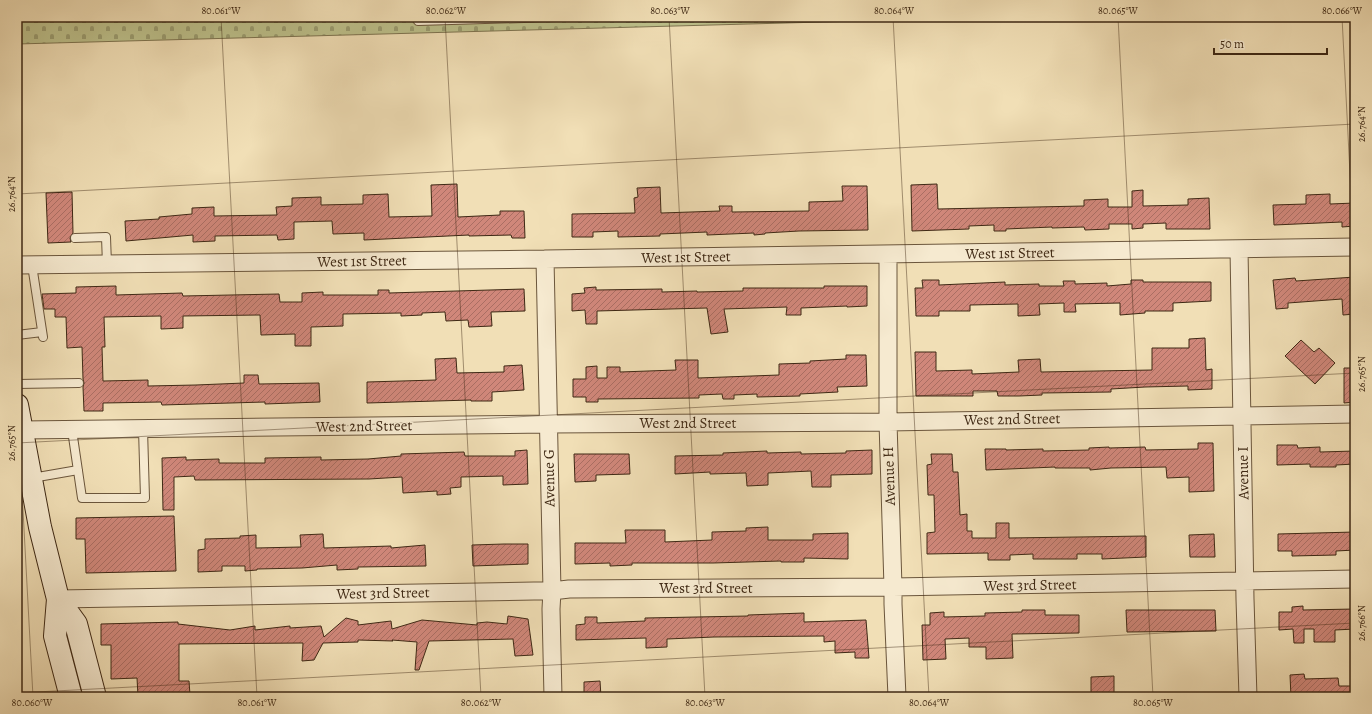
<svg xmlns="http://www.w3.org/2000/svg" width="1372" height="714" font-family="Alegreya,serif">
<defs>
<pattern id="cemetery-stones" width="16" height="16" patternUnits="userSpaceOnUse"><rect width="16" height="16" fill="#bdc18c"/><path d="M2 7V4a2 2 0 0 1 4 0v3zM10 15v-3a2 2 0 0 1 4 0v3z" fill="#9b9d71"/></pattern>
<pattern id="building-hatch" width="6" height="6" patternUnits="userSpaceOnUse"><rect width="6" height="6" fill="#d0877a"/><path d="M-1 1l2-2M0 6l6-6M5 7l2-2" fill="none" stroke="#aa6e63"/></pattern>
</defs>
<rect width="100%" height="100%" fill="#f1dfb6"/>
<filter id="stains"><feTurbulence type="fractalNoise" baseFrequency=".005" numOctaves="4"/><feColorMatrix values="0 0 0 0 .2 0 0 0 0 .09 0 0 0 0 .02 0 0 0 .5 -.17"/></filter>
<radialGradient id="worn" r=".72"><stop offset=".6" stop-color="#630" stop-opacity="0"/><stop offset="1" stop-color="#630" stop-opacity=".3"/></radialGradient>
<path fill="url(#cemetery-stones)" stroke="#7e7450" d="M17,17H1005L17,44Z"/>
<path fill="url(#building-hatch)" stroke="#3e2814" d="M457,184L458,217L500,215V211H524L525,238H512L511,235L469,236V235L364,240V233L333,234L332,221L294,222V239L278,240L277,235L215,236V241L193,242V235L126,241L125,221L159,219V217L192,214V208L214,207V216L277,215L276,207L292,206V198L321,197V205L363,204V195L388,194L389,217L432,216L431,185Z
M937,184L938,209L1084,206V200L1108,199V207H1132V191L1143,190V206L1188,205V199L1209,198L1210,229H1166V223L1143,224V228L1132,229V224H1109V229L1085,230L1084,227L1052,228V227L1006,229V231H994V225L969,226V229L912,231L911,185Z
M842,186H867L868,230L799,231L765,233V234L754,235V233L707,235V232L660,234V236L618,237V231L593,232V237H572V214L635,213L634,198L638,197L637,188L660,187L661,213L720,211L719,206H732V212L809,211V202L843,201Z
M72,192L73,233L70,238L71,242L48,243L46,193Z
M1330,194V204L1355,203V226L1342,227V222L1274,225L1273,205L1306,204V195Z
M1355,277V314L1343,315L1342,299L1288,303V308L1276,309L1273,280L1295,278L1296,281Z
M922,280H939V285L1005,282V285L1039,284V286H1064L1063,281H1075V284L1107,283V286L1131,284V280H1143V282H1211V301L1173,303V311H1145V313L1120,315V303L1075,304L1076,312H1064V303L1039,304L1040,315L1018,316V304L970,305V311H939V316H916L915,288H923Z
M116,286V295L182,293L183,296L279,294L280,302H302V293L323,292V295H378V290H389V293L524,289L525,311L491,312L492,326L469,327L468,320L446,321L445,312L422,313V315L401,316V313L343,314V326L311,327V346H295V334L261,335L260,315L183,316V328L161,329V316L104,317L105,347H102L103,381L148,380V386L196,385L244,383V375H258L259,384L319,383L320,402L265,404V402L162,405L161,402L103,403V411H84L83,387L84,383L83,379L82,347L67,348L66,317H55V309H44L42,294L76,293V287Z
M824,286H867V306L847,307V306L801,308V315H786L787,307L724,309L728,332L711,334L707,308L597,311V324H586L585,310L572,311V294L585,293L584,288L596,287V290L662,289V292L697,291V292L743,291V288H824Z
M1205,338L1206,370L1212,369V389L1188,390V386L1145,387L1111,389V392L1042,393V395L1019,396H998L997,391H973V396H916L915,352H936V371L972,370V374L1019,372L1018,360L1040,359L1041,372L1152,370V348H1189V339Z
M1301,340L1314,352L1319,348L1335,363L1315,384L1285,356Z
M846,355H866L867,386L837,387L838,392L800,394V396L757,397V394L734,395V399H723L722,394L699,395V398L598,399V402H586V397H573V379H586V367L597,366V378H607V367H620V372L676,370L675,360H698V378L779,375V364L810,363V361L846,359Z
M456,358L457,373L504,372V366L522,365L524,390L492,392V401H471V400L367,403V382L436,380L435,359Z
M1344,368H1355V402L1344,403Z
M1198,443H1213L1214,491L1189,492V477L1167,478L1166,467L1111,468L1090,470V468H1055V467L986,470L985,449H1006V450L1043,449V451L1089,450V448L1109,447V448L1145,447L1146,450L1198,449Z
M1277,445H1297L1298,448L1320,447V452L1355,451V464L1336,465V467H1310V464L1277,465Z
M527,450L528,484L503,485V476L461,477V487L450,488L451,494L437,495V491L403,493L402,477L369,479L195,480L194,476L174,477V510H163L162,458L186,457V460L219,459V463H265V458L321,457V460L368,459L401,456V454L464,452L465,456H515V451Z
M872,450V474L831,475V487H812L811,471L768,473V485L747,486L746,473L710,474V472L675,474V456L723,455V453L767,451V453L801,452V454L846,453V451Z
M574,454H629L630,474L596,475V481L575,482Z
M931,454H952L953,472H958L960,515L967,514V531H972V538H996V523H1009V538L1146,536V557L1102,559V554H1077V559H1033V554L1010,555V560H988V553L927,554V533L935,532L934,495H928L927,465L932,464Z
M174,516L176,571L86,573L85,539H76V518Z
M768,527V540H813V534L848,533V559L804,558V562H781V561L713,563H632V565L610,566V563L575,564V543H626L625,530H665V542L712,540V532L746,531V528Z
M1355,532V550L1336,551V555L1292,556V551H1278V534Z
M323,534L324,548L391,546V548L425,545L426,566L358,567V569L337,570V565L302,568L257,569V570L245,571V566H222V571L198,572V550L205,549V539L240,538V536L256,535V548L301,547L300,535Z
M1214,534L1215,557H1190L1189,535Z
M504,544H528V564L473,566L472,545Z
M1303,606V610L1355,609V629L1335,630V642H1314V629H1304V643H1294L1293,629L1279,630V612H1292V607Z
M1022,610H1045V615H1079V633L1012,634L1013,658L986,659V647H969V638L945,639L946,659L923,660L922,625H930V613L944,612V617L985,616V613L1022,612Z
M1126,610H1215L1216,631L1127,632Z
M804,613V622L866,620L869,658H855V652L835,653V641L824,642V636L714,637L667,639V647L646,648V638L576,640V625L585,624V617H597V623L645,621V618L748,616V615Z
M508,616L528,619L533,655L515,656L513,639L429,641L419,670H415L417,642L392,640L393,641L358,640V642L323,643L314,660L302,661L303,643L179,644V681H189L190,695L138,696L137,678L111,679V645H101V624L178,622V624L230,630L255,626V630L290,626V628L321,626L324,637L346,618L358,621V625L391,621L392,629L422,620L477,625V623L487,622L507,624Z
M1304,674L1305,679L1338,678L1339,686H1355V697H1291L1290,675Z
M1114,676V697H1091V677Z
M600,681L601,697H584V682Z"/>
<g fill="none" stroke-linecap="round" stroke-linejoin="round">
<g stroke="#6b563c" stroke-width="10">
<path id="lane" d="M415,17L418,21L556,17
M75,238L106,237L107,264
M32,265L43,337
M17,335L42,332
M17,384L79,383
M72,430L82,498H145L143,429
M32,478L78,470
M121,697H123"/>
</g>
<g stroke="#6b563c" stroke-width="19">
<path id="street" d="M1239,249L1245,599L1248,697
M888,254V422L893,587V604L897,697
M545,259L552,591L551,609L553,697
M17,265L545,259L1355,247
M22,430L548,424L888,422L1355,414
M58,599L534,591H552L569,589L893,587L1355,579"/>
</g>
<g stroke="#3e2814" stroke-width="24">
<path id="secondary" d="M17,405L40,527L58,599L55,636L71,697
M58,599L76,624L95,697"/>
</g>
<use href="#lane" stroke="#f6ead0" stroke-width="8"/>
<use href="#street" stroke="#f6ead0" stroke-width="17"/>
<use href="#secondary" stroke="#f6ead0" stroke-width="22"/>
</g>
<path fill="none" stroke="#3e2814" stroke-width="1" stroke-opacity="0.45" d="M221,17L257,697M445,17L481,697M669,17L705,697M893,17L929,697M1118,17L1153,697M1342,17L1355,272M17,194L1355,124M17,398L33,697M17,443L1355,373M17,693L1355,623"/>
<g text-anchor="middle" stroke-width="3" stroke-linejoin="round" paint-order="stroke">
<g font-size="15" fill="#3e2814" stroke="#f6ead0">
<text transform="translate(1010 253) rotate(-1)" y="5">West 1st Street</text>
<text transform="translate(686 257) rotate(-1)" y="5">West 1st Street</text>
<text transform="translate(362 261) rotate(-1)" y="5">West 1st Street</text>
<text transform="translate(1012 419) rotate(-1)" y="5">West 2nd Street</text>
<text x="688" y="428">West 2nd Street</text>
<text transform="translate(364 426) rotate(-1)" y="5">West 2nd Street</text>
<text transform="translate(1243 473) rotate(-91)" y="5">Avenue I</text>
<text transform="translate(889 476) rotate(-92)" y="5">Avenue H</text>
<text transform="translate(549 478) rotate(-91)" y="5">Avenue G</text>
<text transform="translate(1030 585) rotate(-1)" y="5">West 3rd Street</text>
<text x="706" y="593">West 3rd Street</text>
<text transform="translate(383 593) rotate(-1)" y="5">West 3rd Street</text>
</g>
</g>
<rect width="1372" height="714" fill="none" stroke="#f1dfb6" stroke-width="44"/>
<path d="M1214 48v6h113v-6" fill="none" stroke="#3e2814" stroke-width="2"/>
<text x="1220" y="48" font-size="12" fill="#3e2814" stroke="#f6ead0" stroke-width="3" paint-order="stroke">50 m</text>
<rect x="22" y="22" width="1328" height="670" fill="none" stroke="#3e2814" stroke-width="1.5"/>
<g font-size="10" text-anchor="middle" fill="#3e2814">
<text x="221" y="14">80.061°W</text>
<text x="446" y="14">80.062°W</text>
<text x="670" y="14">80.063°W</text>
<text x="894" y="14">80.064°W</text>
<text x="1118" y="14">80.065°W</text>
<text x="1342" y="14">80.066°W</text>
<text transform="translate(1361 124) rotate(-90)" y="4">26.764°N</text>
<text transform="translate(11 194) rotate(-90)" y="4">26.764°N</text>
<text transform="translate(1361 374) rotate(-90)" y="4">26.765°N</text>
<text transform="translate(11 443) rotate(-90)" y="4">26.765°N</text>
<text transform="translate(1361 623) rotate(-90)" y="4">26.766°N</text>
<text x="32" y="706">80.060°W</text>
<text x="257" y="706">80.061°W</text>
<text x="481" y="706">80.062°W</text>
<text x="705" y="706">80.063°W</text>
<text x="929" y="706">80.064°W</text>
<text x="1153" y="706">80.065°W</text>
</g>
<rect width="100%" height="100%" filter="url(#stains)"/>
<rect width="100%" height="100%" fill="url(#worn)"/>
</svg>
